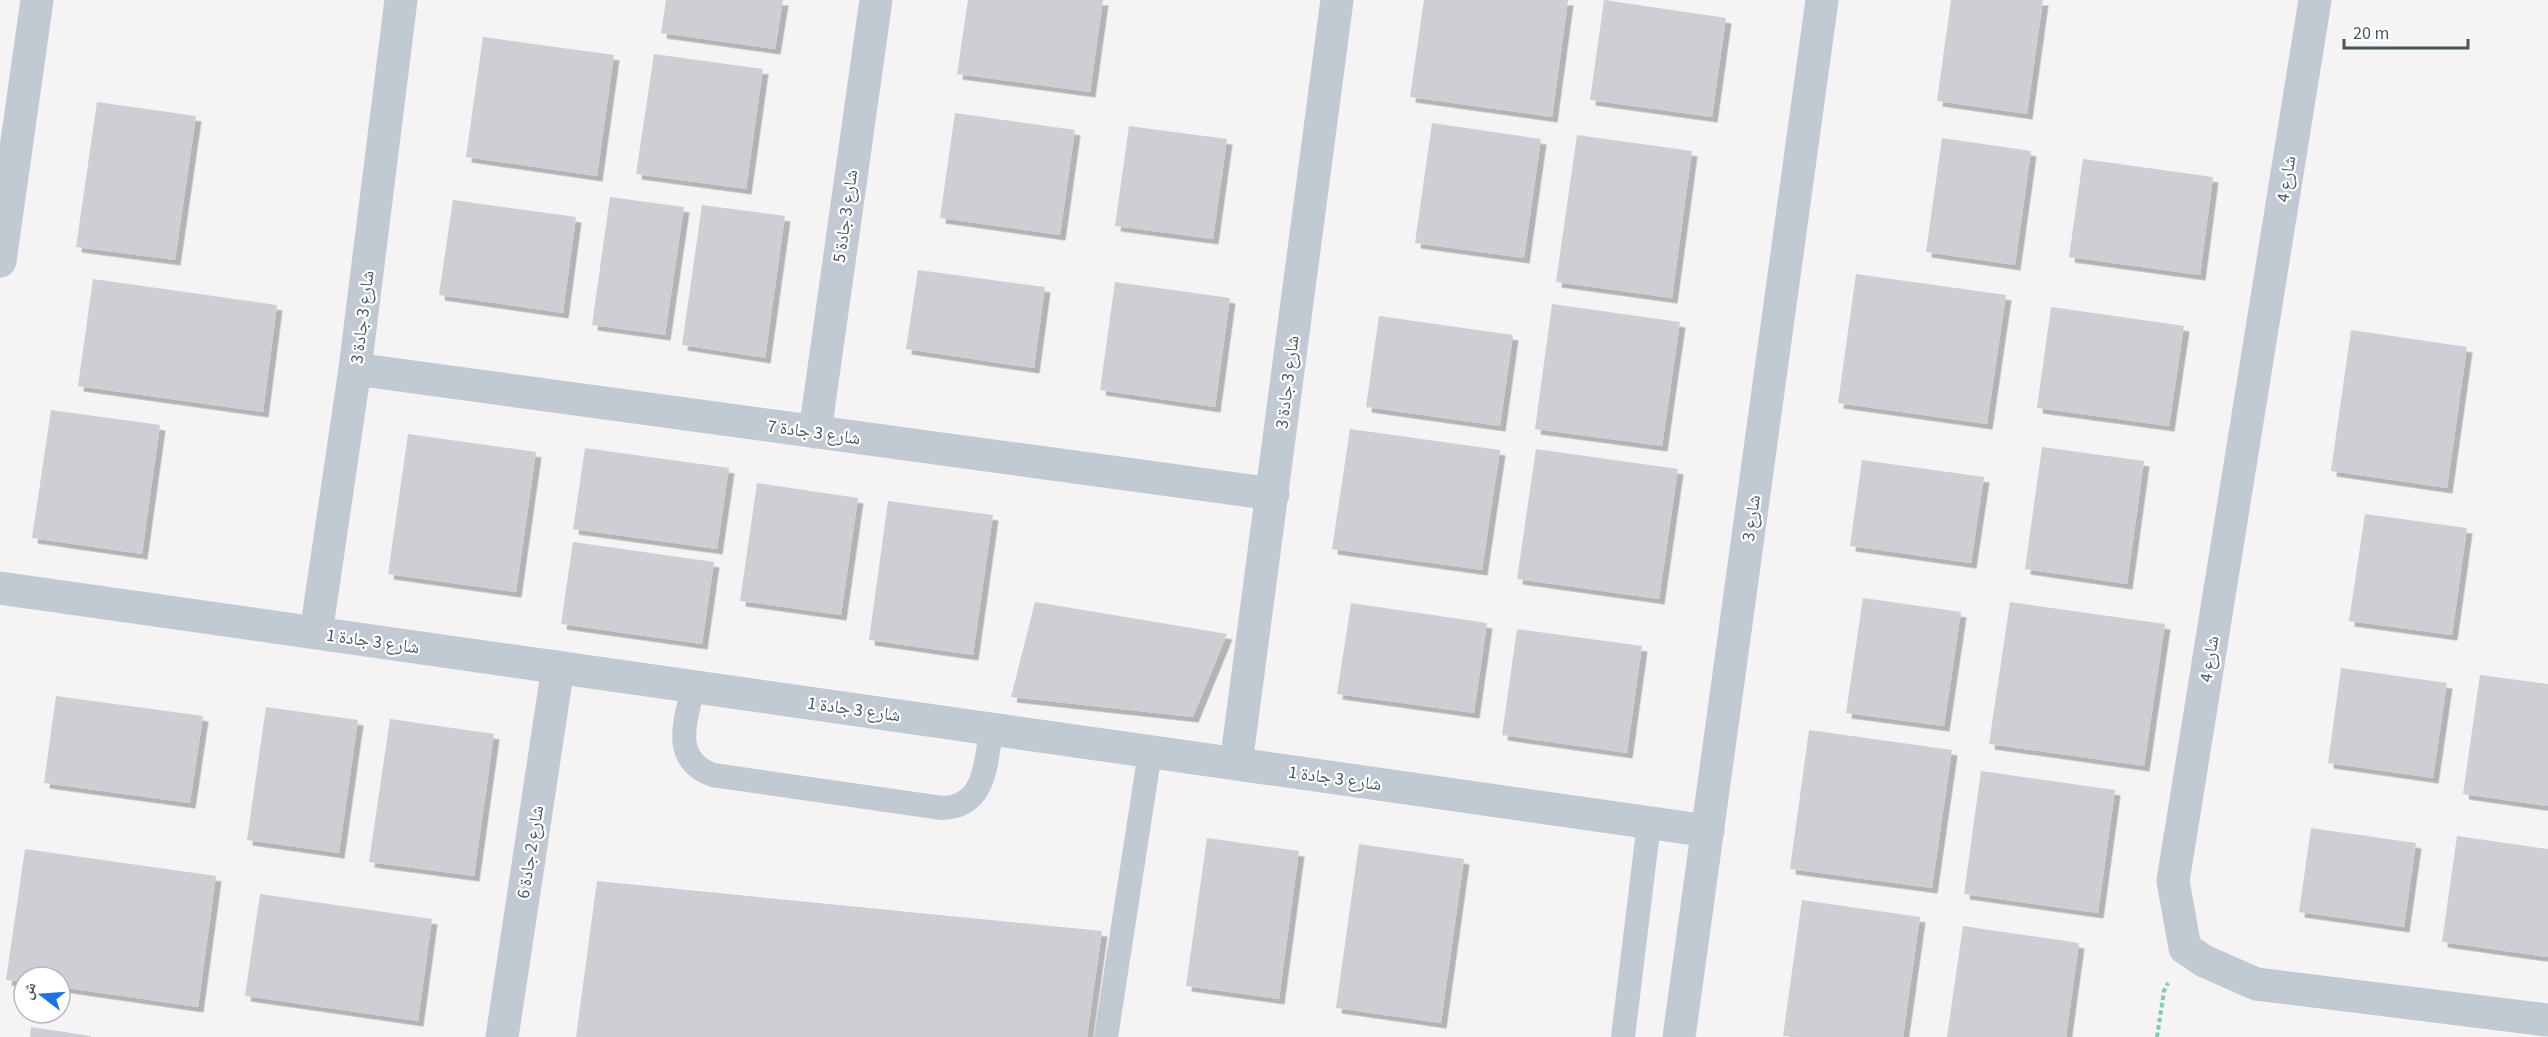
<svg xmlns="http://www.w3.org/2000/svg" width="2548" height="1037" font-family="'Source Sans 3','Noto Naskh Arabic',sans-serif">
<defs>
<filter id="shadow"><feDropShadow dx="5.5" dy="5.5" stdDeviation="0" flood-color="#0004"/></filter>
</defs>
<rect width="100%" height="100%" fill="#f5f3f3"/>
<path fill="#cdcfd5" filter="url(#shadow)" d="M666,0H783L775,49L661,33Z
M968,0H1103L1090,92L957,74Z
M1424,0H1568L1552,117L1410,97Z
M1604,0L1726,18L1712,117L1590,100Z
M1951,0H2043L2027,114L1937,101Z
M483,37L614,55L597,176L466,157Z
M654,54L763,69L746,189L636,174Z
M97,102L196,116L175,260L76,247Z
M955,113L1075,130L1060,235L940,218Z
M1432,123L1541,139L1524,258L1415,243Z
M1129,126L1227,139L1213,239L1115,226Z
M1577,135L1692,151L1672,298L1556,282Z
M1942,138L2031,151L2015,265L1926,252Z
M2083,159L2213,177L2200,275L2069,257Z
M610,197L684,207L665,335L592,325Z
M453,200L576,217L563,313L439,295Z
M702,205L785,216L765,358L682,345Z
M918,270L1045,287L1034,368L906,349Z
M1856,274L2006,295L1987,424L1838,403Z
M93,279L277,305L263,412L78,386Z
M1115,282L1230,298L1215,407L1100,390Z
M1552,304L1680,322L1662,446L1535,429Z
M2051,307L2184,326L2169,426L2037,408Z
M1379,316L1513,335L1500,426L1366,407Z
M2351,330L2467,347L2447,488L2331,471Z
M51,410L160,425L142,554L32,538Z
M1350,429L1500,450L1482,570L1332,549Z
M408,434L536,452L516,592L388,574Z
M2042,447L2144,461L2127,584L2025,569Z
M585,448L729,468L717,549L573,529Z
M1536,449L1678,469L1659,599L1517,579Z
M1862,460L1984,477L1971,563L1850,546Z
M757,483L858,498L841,615L740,601Z
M888,501L993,515L973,655L869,640Z
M2365,514L2467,528L2452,635L2349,621Z
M573,542L714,562L702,644L561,624Z
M1863,598L1961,612L1944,726L1846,713Z
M1035,602L1227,634L1193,717L1011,697Z
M2010,602L2165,624L2144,766L1989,744Z
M1351,603L1487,623L1474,713L1337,694Z
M1517,629L1642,646L1627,753L1502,735Z
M2341,668L2447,683L2433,778L2328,763Z
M2480,675L2548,684V806L2463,794Z
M56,696L203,716L190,803L44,783Z
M266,707L358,720L339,853L247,840Z
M390,719L494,734L474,876L369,862Z
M1809,730L1952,750L1932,888L1790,869Z
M1981,771L2115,790L2098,913L1964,894Z
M2311,828L2416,843L2404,927L2299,912Z
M2457,836L2548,849V957L2442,942Z
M1207,838L1299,851L1279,999L1186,986Z
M1359,844L1464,859L1441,1023L1336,1008Z
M25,849L216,876L198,1007L60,987V977H24V982L6,980Z
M597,881L1102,931L1087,1037H576Z
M260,894L432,919L418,1021L245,996Z
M1802,900L1920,917L1903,1037L1783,1036Z
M1963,926L2079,943L2066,1037H1947Z
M31,1027L91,1036V1037H30Z"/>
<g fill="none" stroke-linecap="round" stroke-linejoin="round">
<path stroke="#7ad0a6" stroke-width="4" stroke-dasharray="4.5 3" stroke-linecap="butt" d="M2157,1037L2164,991L2168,983"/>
<path stroke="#c1cad2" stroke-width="24" d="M693,686C686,722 670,759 713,775L942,808C986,807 986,763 991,729
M1106,1037L1150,752
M1623,1037L1649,823"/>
<path stroke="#c1cad2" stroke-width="33" d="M2315,0L2173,881L2185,948L2204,961L2256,984L2548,1020
M0,261L37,0
M355,369L1273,494
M815,432L876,0
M0,588L1708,831
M316,633L355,369L401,0
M1236,764L1337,0
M502,1037L558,667
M1679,1037L1822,0"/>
</g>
<g text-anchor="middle" stroke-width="4.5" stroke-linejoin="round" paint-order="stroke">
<g font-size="18" fill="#4a5661" stroke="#fff">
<text transform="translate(2286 179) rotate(-81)" y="6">شارع 4</text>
<text transform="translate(845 216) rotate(-82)" y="6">شارع 3 جادة 5</text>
<text transform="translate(362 317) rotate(-83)" y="6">شارع 3 جادة 3</text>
<text transform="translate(1287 382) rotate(-83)" y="6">شارع 3 جادة 3</text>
<text transform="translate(814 432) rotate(8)" y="6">شارع 3 جادة 7</text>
<text transform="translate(1751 518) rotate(-82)" y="6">شارع 3</text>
<text transform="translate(373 641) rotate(8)" y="6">شارع 3 جادة 1</text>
<text transform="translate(2209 659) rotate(-81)" y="6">شارع 4</text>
<text transform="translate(854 709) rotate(8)" y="6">شارع 3 جادة 1</text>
<text transform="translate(1335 778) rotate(8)" y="6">شارع 3 جادة 1</text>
<text transform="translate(530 852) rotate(-81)" y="6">شارع 2 جادة 6</text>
</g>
</g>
<g transform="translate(42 995) rotate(287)"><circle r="28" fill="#ffffff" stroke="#b7bbc0" stroke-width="1.5"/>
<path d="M0-4.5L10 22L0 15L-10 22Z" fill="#1a73e8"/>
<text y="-9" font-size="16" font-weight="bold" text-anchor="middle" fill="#4a5661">ش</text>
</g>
<path d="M2344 39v9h124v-9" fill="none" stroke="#4a5661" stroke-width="3"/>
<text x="2353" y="39" font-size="18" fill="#4a5661" stroke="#ffffff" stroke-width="4.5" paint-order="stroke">20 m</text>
</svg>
